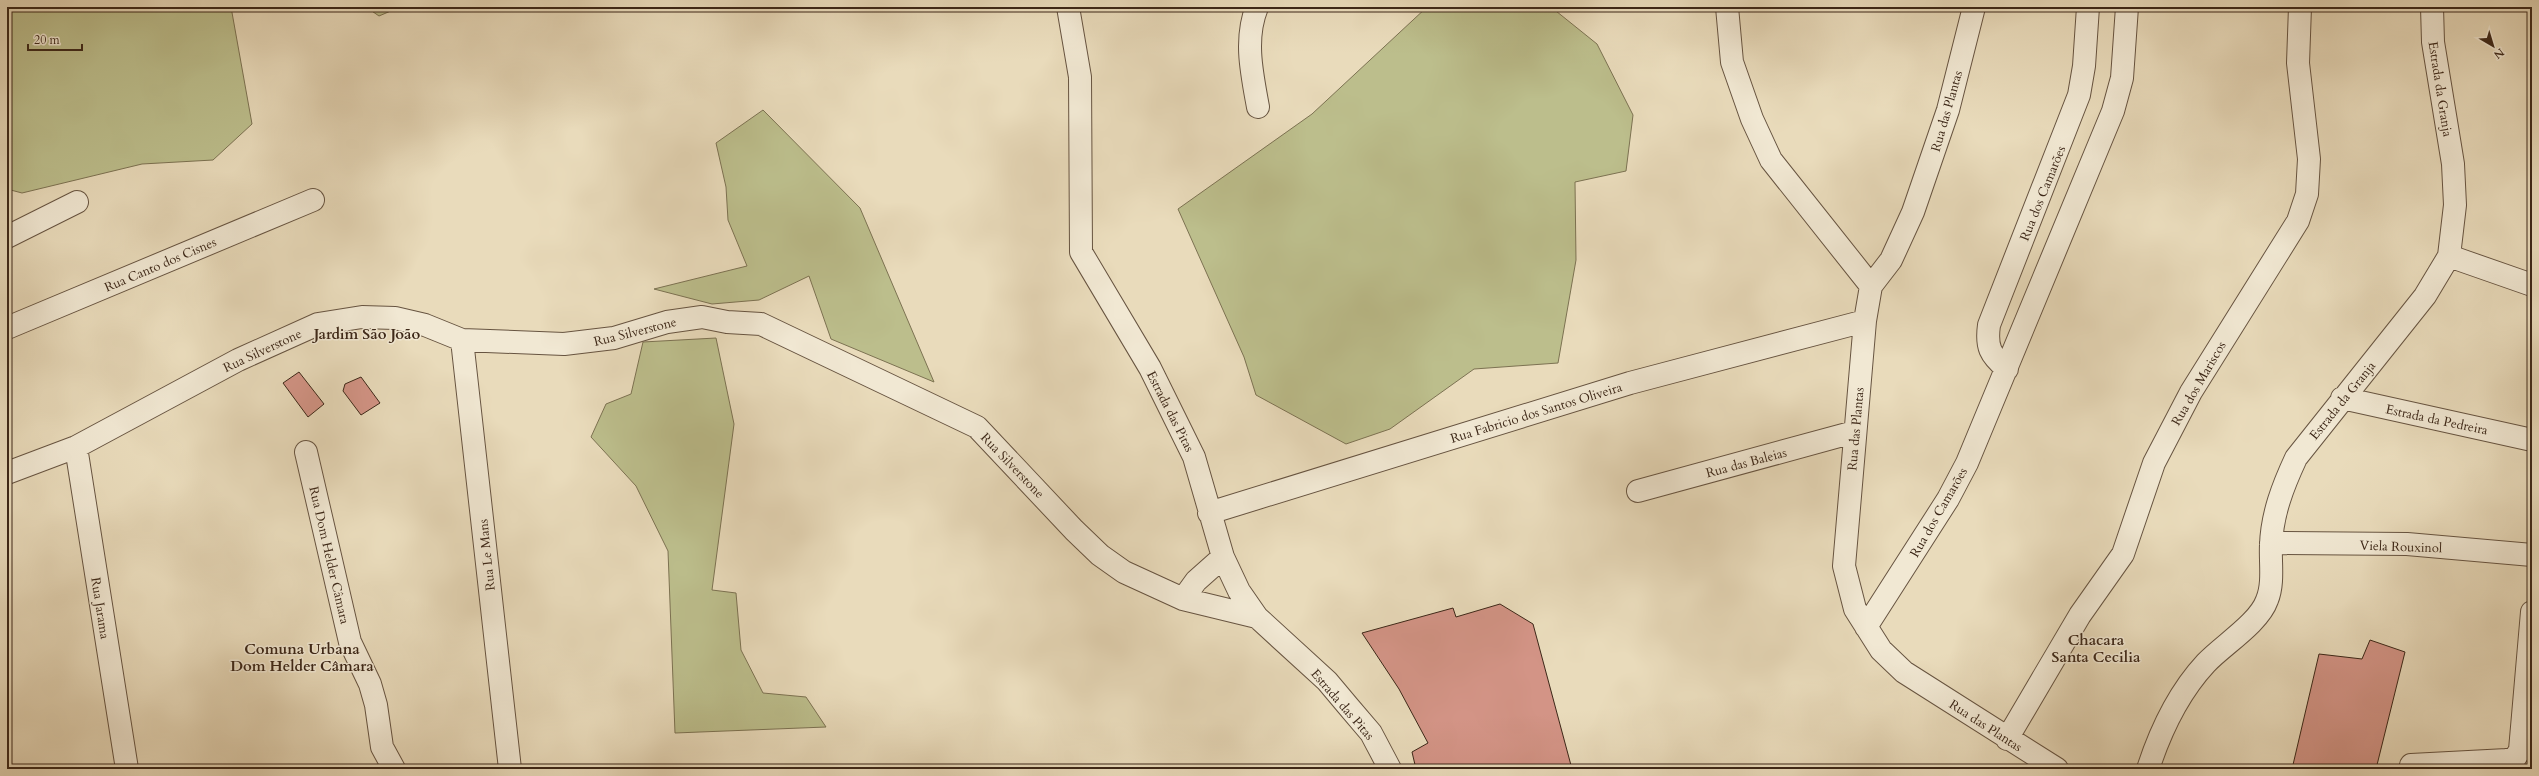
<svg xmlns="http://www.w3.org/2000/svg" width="2539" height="776" font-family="Cardo,serif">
<rect width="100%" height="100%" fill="#e9dbbb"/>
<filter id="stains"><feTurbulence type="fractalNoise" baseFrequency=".005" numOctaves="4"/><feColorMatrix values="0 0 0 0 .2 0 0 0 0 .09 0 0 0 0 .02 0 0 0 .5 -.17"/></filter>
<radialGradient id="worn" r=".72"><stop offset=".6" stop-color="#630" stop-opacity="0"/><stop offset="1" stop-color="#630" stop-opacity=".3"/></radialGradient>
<path fill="#bcbe8c" stroke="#7c7252" d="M7,7H231L252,124L213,160L142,164L22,193L7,189Z
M366,7H400L379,16Z
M1427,7H1551L1597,44L1633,115L1626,171L1575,182L1576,260L1558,363L1474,369L1390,429L1346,444L1256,395L1244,357L1178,209L1312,114Z
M763,110L860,208L934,382L831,339L809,276L759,300L712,304L654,289L747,266L728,220L726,187L716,143Z
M716,338L734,424L712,590L736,593L741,650L763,693L806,697L826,727L675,733L668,551L636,486L591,437L606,404L631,394L643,342Z"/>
<path fill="#d39486" stroke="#3c2718" d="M299,372L324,404L308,417L283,383Z
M361,377L380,403L361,415L343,391L345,384Z
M1500,604L1533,624L1572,769H1416L1412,752L1428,743L1399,689L1362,633L1453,608L1456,617Z
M2370,640L2405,652L2376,769H2292L2319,654L2362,659Z"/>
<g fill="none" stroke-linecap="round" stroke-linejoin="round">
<g stroke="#675441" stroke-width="24">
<path id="minor" d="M1068,7L1080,77L1081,252L1150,368L1194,457L1223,557L1239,591L1257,617L1327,681L1348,706L1371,733L1390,769
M1257,7C1244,39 1252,74 1258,107
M1727,7L1732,62L1752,119L1771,160L1871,286
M1974,7L1948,110L1913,212L1891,260L1871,286L1865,321L1844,566L1855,609L1881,650L1904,672L2057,769
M7,237L77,202
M2449,256L2532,285
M7,328L313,200
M462,340L510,769
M2007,369C1990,355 1986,347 1989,325L2079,95L2084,66L2088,7
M2342,398L2532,440
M76,447L127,769
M306,452L350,642L370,684L376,705L382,747L394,769
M7,473L76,447L238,360L318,324L362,317L395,318L425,325L462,340L564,344L614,338L667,322L702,317L727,322L761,324L977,427L1074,530L1100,555L1124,572L1183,599L1257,617
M1638,491L1854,432
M1209,513L1630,383L1865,321
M2271,543L2407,544L2532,555
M1183,599L1196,581L1223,557
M1866,627L1948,499L1967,463L2113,111L2122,78L2127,7
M2007,739L2080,615L2123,554L2154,463L2191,392L2298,221L2307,194L2309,159L2298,63L2300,7
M2411,765L2507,760L2515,758L2520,750L2532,612
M2148,769C2160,732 2179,692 2206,663C2223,645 2259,623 2267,600C2274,583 2270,562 2271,545C2272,514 2283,486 2296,458L2425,296L2449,256L2455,205L2453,164L2433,42L2432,7"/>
</g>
<use href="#minor" stroke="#f1e8d3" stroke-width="22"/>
</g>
<g text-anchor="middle" stroke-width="3" stroke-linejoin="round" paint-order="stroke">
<g font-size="13" fill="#3c2718" stroke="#f1e8d3">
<text transform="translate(2441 89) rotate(81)" y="5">Estrada da Granja</text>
<text transform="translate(1946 111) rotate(-74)" y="5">Rua das Plantas</text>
<text transform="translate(2042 193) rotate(-68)" y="5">Rua dos Camarões</text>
<text transform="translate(160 264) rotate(-23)" y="5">Rua Canto dos Cisnes</text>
<text transform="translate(635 331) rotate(-14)" y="5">Rua Silverstone</text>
<text transform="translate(262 350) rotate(-25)" y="5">Rua Silverstone</text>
<text transform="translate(2198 383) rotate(-60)" y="5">Rua dos Mariscos</text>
<text transform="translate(2342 400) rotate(-51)" y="5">Estrada da Granja</text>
<text transform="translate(1171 411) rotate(63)" y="5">Estrada das Pitas</text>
<text transform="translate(1536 412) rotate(-17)" y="5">Rua Fabricio dos Santos Oliveira</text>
<text transform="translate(2437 419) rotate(12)" y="5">Estrada da Pedreira</text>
<text transform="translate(1855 429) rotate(-85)" y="5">Rua das Plantas</text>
<text transform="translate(1746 462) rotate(-15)" y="5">Rua das Baleias</text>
<text transform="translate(1013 465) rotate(46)" y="5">Rua Silverstone</text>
<text transform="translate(1938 512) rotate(-60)" y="5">Rua dos Camarões</text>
<text transform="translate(2401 546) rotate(2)" y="5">Viela Rouxinol</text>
<text transform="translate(330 555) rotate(77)" y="5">Rua Dom Helder Câmara</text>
<text transform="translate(486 555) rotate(-96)" y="5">Rua Le Mans</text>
<text transform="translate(101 608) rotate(81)" y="5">Rua Jarama</text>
<text transform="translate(1343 704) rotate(49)" y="5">Estrada das Pitas</text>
<text transform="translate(1986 725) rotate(33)" y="5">Rua das Plantas</text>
</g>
<g font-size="15" font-weight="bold" fill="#3c2718" stroke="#f1e8d3">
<text x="367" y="339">Jardim São João</text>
<text x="2096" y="645">Chacara<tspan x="2096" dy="17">Santa Cecilia</tspan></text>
<text x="302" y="654">Comuna Urbana<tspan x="302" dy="17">Dom Helder Câmara</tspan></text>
</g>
</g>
<rect width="2539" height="776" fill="none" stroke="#e9dbbb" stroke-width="24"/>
<rect x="8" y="8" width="2523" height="760" fill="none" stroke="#3c2718" stroke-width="2"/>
<rect x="12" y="12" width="2515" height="752" fill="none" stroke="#3c2718"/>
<g transform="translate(2493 46) rotate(142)" stroke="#f1e8d3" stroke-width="3" paint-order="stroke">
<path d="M0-3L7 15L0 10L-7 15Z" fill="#3c2718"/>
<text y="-6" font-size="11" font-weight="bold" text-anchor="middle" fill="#3c2718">N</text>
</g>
<path d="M28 44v6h54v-6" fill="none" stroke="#3c2718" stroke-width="2"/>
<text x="34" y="44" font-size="12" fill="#3c2718" stroke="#f1e8d3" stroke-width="3" paint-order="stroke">20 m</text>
<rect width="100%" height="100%" filter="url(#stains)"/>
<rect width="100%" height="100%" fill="url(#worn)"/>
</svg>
